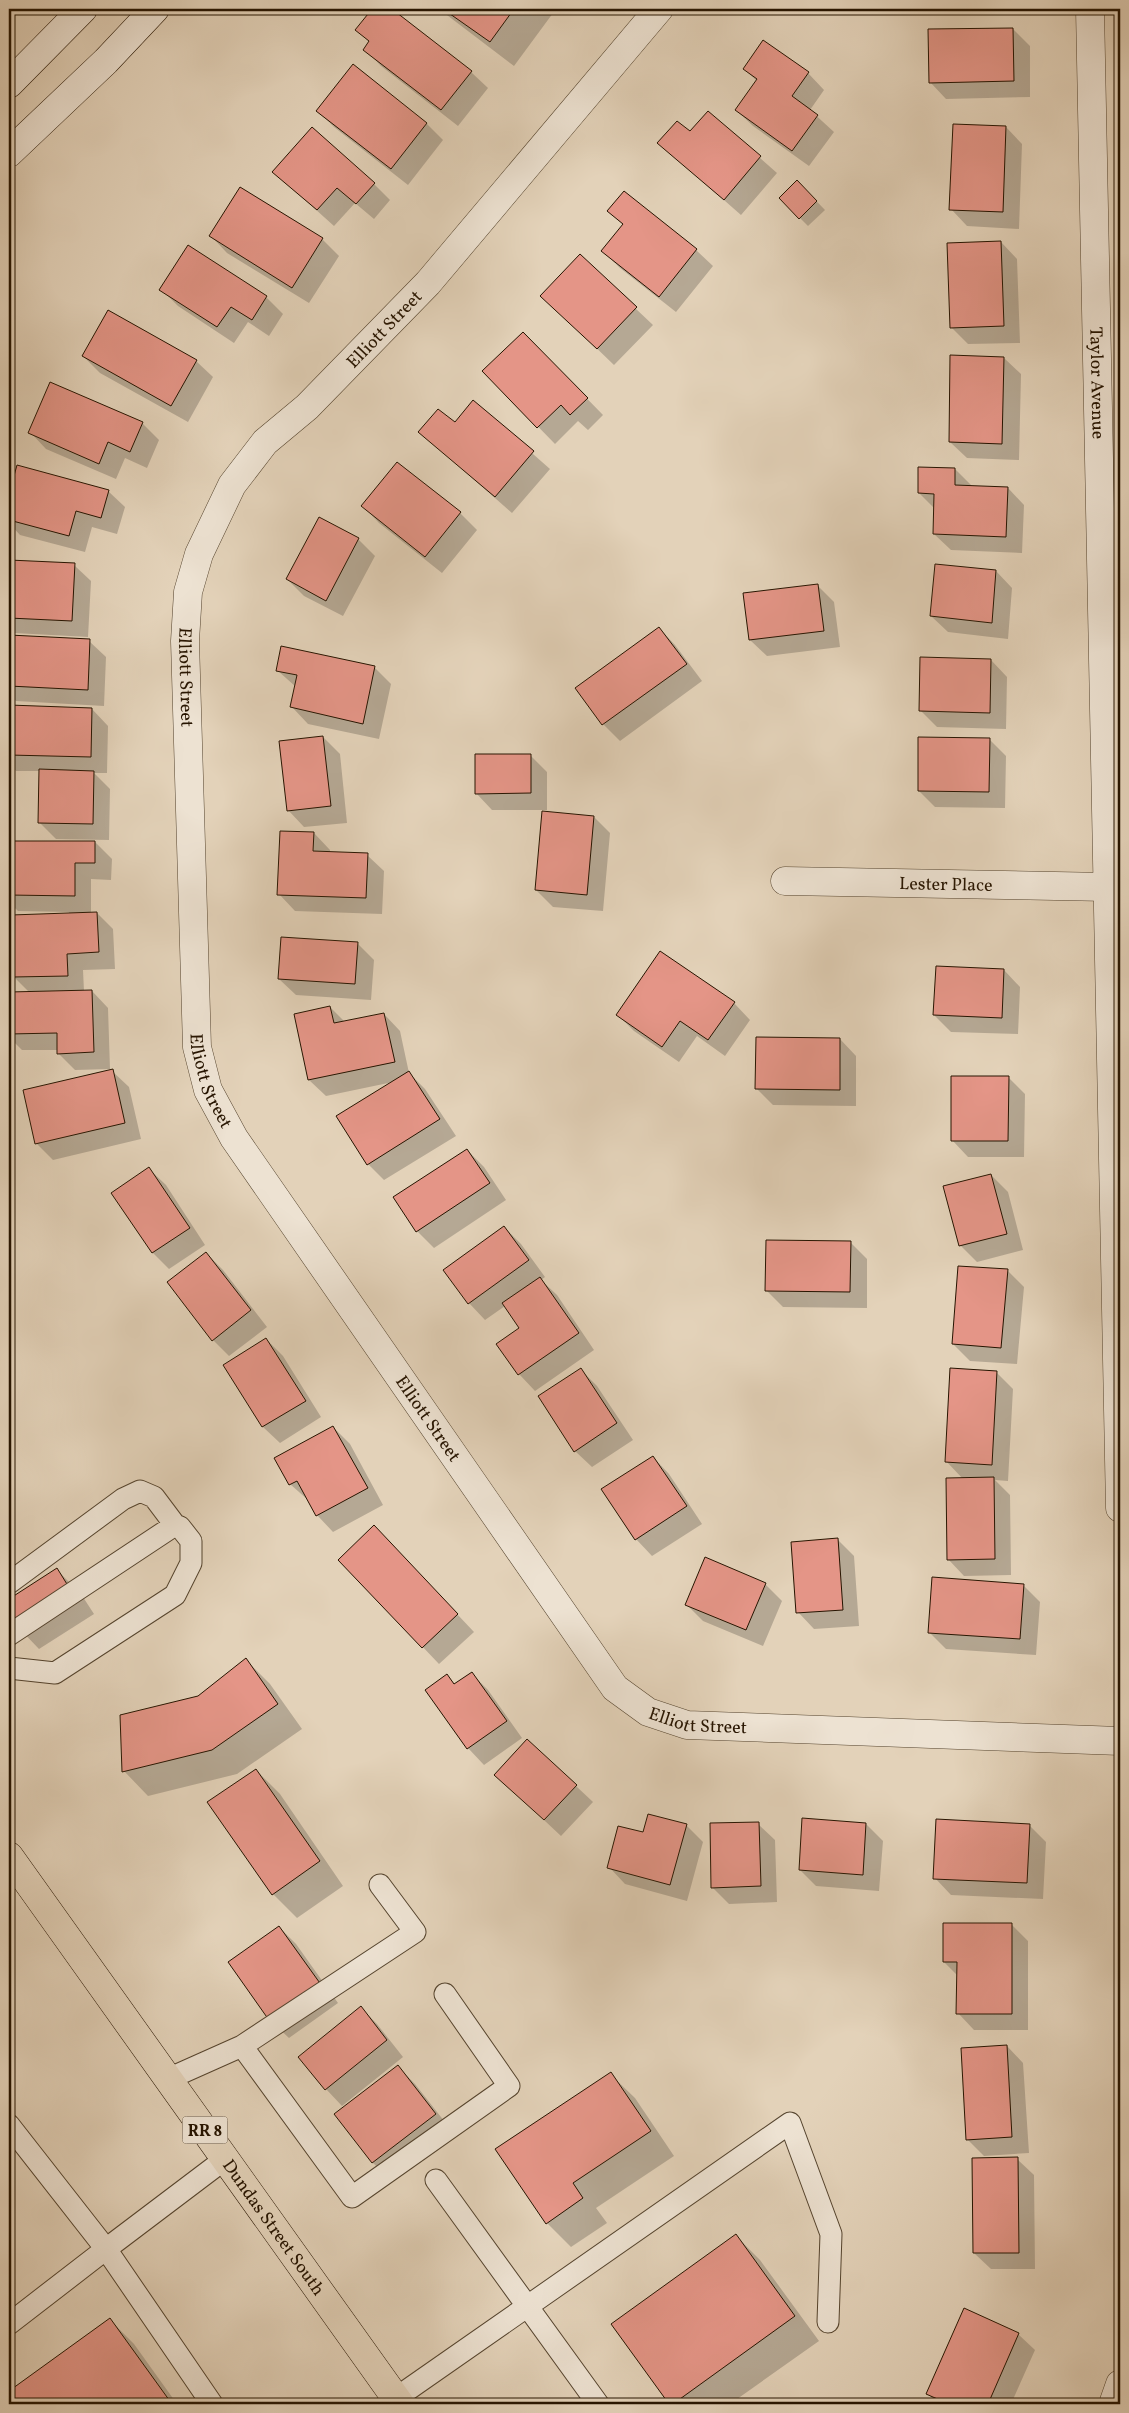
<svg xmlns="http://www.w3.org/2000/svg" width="1129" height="2413" font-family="Vollkorn,serif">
<rect width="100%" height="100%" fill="#e3d2b9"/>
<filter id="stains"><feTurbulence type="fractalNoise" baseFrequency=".004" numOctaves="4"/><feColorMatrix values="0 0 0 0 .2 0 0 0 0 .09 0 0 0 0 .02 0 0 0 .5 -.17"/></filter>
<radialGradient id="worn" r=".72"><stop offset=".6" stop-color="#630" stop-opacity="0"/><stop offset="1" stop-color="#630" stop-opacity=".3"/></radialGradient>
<path fill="#0003" d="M374,9H390L471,72L488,88L458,126L381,66L365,49L370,43L357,30Z
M439,9H556L514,66Z
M1013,29L1030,46V97L946,99L930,82Z
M353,66L427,124L443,140L408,185L334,127L318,111Z
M744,69L808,73L824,90L810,110L834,132L809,166L753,126L736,110L757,81Z
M708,112L777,173L741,215L659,143L690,133Z
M1006,127L1022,144L1019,229L967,226L951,209Z
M274,172L374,184L390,200L374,219L355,203L334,226Z
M797,181L825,210L808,226L780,198Z
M624,192L696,250L713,266L676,312L620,268L603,251L623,225L609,211Z
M211,236L322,239L339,256L309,303L227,253Z
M1001,242L1017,259L1020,343L968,344L951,327Z
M188,247L266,297L283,314L269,336L248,322L234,343L178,306L161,289Z
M580,256L653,325L614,365L559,312Z
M523,333L603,415L588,430L578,421L555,444L484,371Z
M83,356L196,361L213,377L188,422L100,373Z
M1004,358L1021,374L1019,460L967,458L950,442Z
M474,402L550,469L512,513L420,432L455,424Z
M142,423L159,440L147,468L125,458L116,479L46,449L30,432Z
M18,466L108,491L125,507L117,534L92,527L85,552L20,535L9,523V499Z
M955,469L972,486L1008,488L1024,505L1022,553L951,550L934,534L935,509L919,493Z
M363,506L460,513L477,530L442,573L379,523Z
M319,519L358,539L375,556L343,616L304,596L287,579Z
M9,561L74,565L91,581L88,637L14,633L9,629Z
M996,571L1012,588L1008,639L948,632L931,616Z
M818,586L834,602L840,647L767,656L750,640Z
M659,628L675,645L702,681L620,741L603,724Z
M9,637L89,641L106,657L104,706L16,701L9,694Z
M991,660L1007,677L1006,729L937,727L920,710Z
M374,667L391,684L379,739L308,724L292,707L296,687L277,670Z
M9,707L92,709L108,726L107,773H94L110,789L109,840L56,839L39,822L41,771H16L9,763Z
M323,737L340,754L347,823L304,827L288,810Z
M989,739L1006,756L1005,808L935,807L919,791Z
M530,755L547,772V810H492L476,793Z
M594,817L610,833L603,911L553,907L536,890Z
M314,833L330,850V853L367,855L384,871L382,914L295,911L279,894Z
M9,842H95L112,859L111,880L91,879V913H97L113,929L115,969L83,970L84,991H92L108,1008L110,1069L75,1070L58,1053V1050H22L9,1037V993H30L14,977L69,914V912L18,911L9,902Z
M358,944L374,960L371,1000L296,995L279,979Z
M1004,970L1020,987L1018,1034L951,1032L934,1015Z
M734,1003L750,1020L725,1056L697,1036L679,1062L634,1031L617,1014Z
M330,1007L345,1022L384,1014L400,1031L409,1073L425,1089L456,1136L384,1180L368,1164L393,1082L326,1096L309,1080Z
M840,1039L856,1056V1106L773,1105L756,1088Z
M112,1071L129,1087L141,1139L53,1160L36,1143Z
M1008,1077L1025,1094L1024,1157H968L952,1140Z
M467,1150L484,1167L506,1200L434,1248L417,1231L395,1198Z
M149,1169L166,1185L205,1245L169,1269L153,1253L113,1193Z
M991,1175L1008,1192L1023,1250L977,1262L960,1245Z
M504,1227L521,1244L545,1277L541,1280L557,1295L594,1350L535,1391L519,1374L521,1329L505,1306L485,1320L469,1303L445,1270Z
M850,1242L867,1259V1308L783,1307L767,1291Z
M206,1253L223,1270L267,1327L229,1356L213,1340Z
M1007,1270L1024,1287L1017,1364L970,1361L953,1344Z
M266,1339L283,1356L321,1417L280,1443L263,1427L225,1366Z
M580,1369L597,1386L633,1440L592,1467L575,1451Z
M996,1372L1013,1389L1008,1481L995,1480L1010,1495L1011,1575L964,1576L948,1559L963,1479L946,1461Z
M333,1427L350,1444L383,1505L333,1532L317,1515L308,1500L290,1484Z
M653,1457L669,1474L702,1524L652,1556L636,1539L603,1490Z
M837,1539L854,1556L859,1626L814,1629L798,1612Z
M391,1544L474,1632L439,1664L340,1560Z
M57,1570L81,1594L94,1614L39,1649L15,1624L9,1615V1601Z
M765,1584L782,1601L763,1646L703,1621L686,1604Z
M1023,1585L1040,1602L1036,1655L946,1649L930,1633Z
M246,1660L270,1684L302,1729L237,1774L148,1796L124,1771L199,1697Z
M471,1673L488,1690L522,1738L484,1765L468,1748L426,1690L447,1676L455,1684Z
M256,1770L280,1794L343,1886L297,1918L273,1894Z
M576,1786L593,1802L561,1836L513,1791Z
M758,1824L775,1840L777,1902L729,1904L712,1887Z
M866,1824L883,1841L879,1891L816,1886L800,1870Z
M686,1825L703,1842L687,1901L625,1884L609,1867L644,1834Z
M1029,1825L1046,1842L1043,1899L951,1895L935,1878Z
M1012,1925L1028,1941V2030H974L958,2013V1976L944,1962Z
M279,1927L296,1944L338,2003L289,2038L272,2022Z
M361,2008L377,2024L403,2057L342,2106L326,2089Z
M1007,2046L1023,2063L1029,2153L984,2156L967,2139Z
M398,2067L415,2084L452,2131L390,2179L373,2163L336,2114Z
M610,2074L635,2098L674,2156L596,2208L607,2223L571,2247L547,2223Z
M1017,2159L1034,2175L1035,2269H991L974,2253Z
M736,2236L760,2260L819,2341L730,2404H671L612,2324Z
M110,2320L134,2344L177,2404H18L9,2392Z
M1018,2334L1035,2350L1011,2404H938L928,2394Z"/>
<path fill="#e49587" stroke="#261400" d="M372,9H392L472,71L441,110L363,50L369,41L355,30Z
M443,9H514L490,42Z
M1013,28L1014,81L929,83L928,29Z
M763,40L809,72L792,96L818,115L792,151L735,110L757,79L743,69Z
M353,64L427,123L391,169L316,111Z
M708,111L761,156L724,200L657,143L677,121L690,131Z
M953,124L1006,126L1003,212L949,210Z
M312,127L375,183L356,204L337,188L317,210L272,172Z
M797,180L817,201L799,219L779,198Z
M240,187L323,238L292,288L209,236Z
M624,191L697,249L659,297L601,251L623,224L607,211Z
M1001,241L1004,326L950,328L947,243Z
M188,245L267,296L252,320L231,307L217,327L159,290Z
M580,254L637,307L597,349L540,296Z
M108,310L197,360L171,406L82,356Z
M523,332L588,398L570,415L561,405L537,428L482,371Z
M950,355L1004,357L1002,444L949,442Z
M50,382L143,422L130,452L108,442L99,464L28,433Z
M473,400L534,451L495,497L418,432L438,409L455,422Z
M397,462L461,512L425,557L361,506Z
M17,465L109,490L101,518L76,511L69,536L9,520V494Z
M918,467L955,468V485L1008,487L1006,537L933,534L934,494L918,493Z
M319,517L359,538L326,601L286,579Z
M9,560L75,563L72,621L9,618Z
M935,564L996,570L992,623L930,616Z
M818,584L824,631L749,640L743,593Z
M659,627L687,664L602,725L575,688Z
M9,635L90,639L88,690L9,686Z
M281,646L375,666L363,724L290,707L297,675L276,671Z
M920,657L991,659L990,713L919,711Z
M9,705L92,708L91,757L9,755Z
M323,736L331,806L287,811L279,741Z
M918,737L990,738L989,792L918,791Z
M475,754H531V793L475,794Z
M39,769L94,771L93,824L38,823Z
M542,811L594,816L587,895L535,890Z
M280,831L314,832L313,851L368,853L366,898L277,895Z
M9,841H95V863H75V896L9,895Z
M97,912L99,952L67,954L68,976L13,977L11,915Z
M281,937L358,942L355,984L278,979Z
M660,951L735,1002L708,1040L680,1021L662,1047L616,1015Z
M936,966L1004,969L1002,1018L933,1015Z
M92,990L94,1052L57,1054V1033L9,1034V992Z
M330,1006L334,1023L384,1013L395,1062L308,1080L294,1014Z
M756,1037L840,1038V1090L755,1089Z
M113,1069L125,1123L35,1144L23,1090Z
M409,1071L440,1119L367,1165L336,1116Z
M951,1076H1009L1008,1141H951Z
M467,1149L490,1183L416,1232L393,1197Z
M149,1167L190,1228L152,1253L111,1193Z
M991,1174L1007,1234L959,1246L943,1186Z
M504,1226L529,1260L468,1304L443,1270Z
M766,1240L851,1241L850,1292L765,1291Z
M206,1252L251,1310L212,1341L167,1282Z
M958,1266L1008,1269L1001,1348L952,1344Z
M540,1277L579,1333L518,1375L496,1344L519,1328L502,1303Z
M266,1338L306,1401L262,1427L223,1365Z
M581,1368L617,1423L574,1452L538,1396Z
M950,1368L997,1371L992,1465L945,1462Z
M333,1426L368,1488L316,1516L297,1481L289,1485L274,1458Z
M653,1456L687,1506L635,1540L601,1489Z
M994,1477L995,1559L947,1560L946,1478Z
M374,1525L458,1614L422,1648L338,1560Z
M838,1538L843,1610L796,1613L791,1542Z
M705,1557L766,1583L746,1630L685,1605Z
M57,1568L70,1589L14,1625L9,1618V1599Z
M932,1577L1024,1584L1020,1639L928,1633Z
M246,1658L278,1704L212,1750L122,1772L120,1715L198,1696Z
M472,1672L507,1721L467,1749L425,1690L447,1674L454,1684Z
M527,1739L577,1785L544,1820L494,1775Z
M256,1769L320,1861L272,1895L207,1802Z
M648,1814L687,1824L670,1885L607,1868L618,1826L643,1832Z
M802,1818L866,1823L863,1875L799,1870Z
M936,1819L1030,1824L1027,1883L933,1879Z
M759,1822L761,1886L711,1888L710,1823Z
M943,1923H1012V2014H956L957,1962H943Z
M279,1926L322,1986L271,2023L228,1962Z
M361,2006L387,2040L325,2090L298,2057Z
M1007,2045L1012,2137L966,2140L961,2048Z
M398,2065L436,2114L372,2163L334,2114Z
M611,2072L651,2131L573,2183L583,2198L546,2224L495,2149Z
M1018,2157L1019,2253H973L972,2158Z
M736,2234L795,2316L673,2404H669L611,2324Z
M964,2308L1019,2333L988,2404H949L926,2394Z
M110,2318L172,2404H16L9,2391Z"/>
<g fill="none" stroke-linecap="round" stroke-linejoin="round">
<g stroke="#55442e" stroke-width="23">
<path id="service" d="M9,1583L123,1499L140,1491L154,1497L175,1525
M9,1635L175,1525L180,1527L191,1541V1563L175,1595L55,1673L9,1668
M242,2046L352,2197L509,2086L445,1994
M168,2079L242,2046L415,1932L380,1885
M9,2125L106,2249L225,2159
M436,2180L598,2404
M9,2324L106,2249L212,2404
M396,2398L790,2123L831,2234L828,2322"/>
</g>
<g stroke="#55442e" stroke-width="29">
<g id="minor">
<path id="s1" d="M659,9L428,283L307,407L265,442L232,485L199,554L188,592L185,641L197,1047L208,1090L234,1138L615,1688L648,1712L687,1725L1120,1741"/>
<path id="s2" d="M1090,9L1120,1508"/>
<path id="s3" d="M785,881L1108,887"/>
<path d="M1113,2404L1120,2384"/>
</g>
</g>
<g stroke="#261400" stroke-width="29">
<path id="secondary" d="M9,84L83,9
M9,153L106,61L155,9"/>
</g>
<g stroke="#261400" stroke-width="29">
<g id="primary">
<path id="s4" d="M9,1856L400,2404"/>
</g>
</g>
<use href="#service" stroke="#ede2d2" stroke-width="21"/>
<use href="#minor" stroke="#ede2d2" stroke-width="28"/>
<use href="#secondary" stroke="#ede2d2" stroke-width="28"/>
<use href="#primary" stroke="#e3d2b9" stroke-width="28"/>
</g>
<g text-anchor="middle" stroke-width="4" stroke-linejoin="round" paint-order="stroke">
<rect fill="#ede2d2" stroke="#62523f" stroke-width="1" x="182.5" y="2116.5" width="45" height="27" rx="4"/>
<g font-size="16" font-weight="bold" fill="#261400">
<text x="205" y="2136">RR 8</text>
</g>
<g font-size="18" fill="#261400" stroke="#ede2d2">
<text transform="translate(384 329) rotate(-46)" y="6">Elliott Street</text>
<text dy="6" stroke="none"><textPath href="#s2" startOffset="374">Taylor Avenue</textPath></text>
<text dy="6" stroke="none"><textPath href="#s1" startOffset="842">Elliott Street</textPath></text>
<text dy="6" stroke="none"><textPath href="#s3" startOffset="161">Lester Place</textPath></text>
<text dy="6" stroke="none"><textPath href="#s1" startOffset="1248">Elliott Street</textPath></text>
<text dy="6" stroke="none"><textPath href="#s1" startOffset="1652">Elliott Street</textPath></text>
<text dy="6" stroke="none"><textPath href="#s1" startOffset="2072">Elliott Street</textPath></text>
<text dy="6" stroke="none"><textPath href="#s4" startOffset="456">Dundas Street South</textPath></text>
</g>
</g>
<rect width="1129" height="2413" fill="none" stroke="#e3d2b9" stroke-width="30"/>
<rect x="10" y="10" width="1109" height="2393" fill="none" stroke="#261400" stroke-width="2.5"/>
<rect x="15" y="15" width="1099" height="2383" fill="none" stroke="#261400"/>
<rect width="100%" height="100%" filter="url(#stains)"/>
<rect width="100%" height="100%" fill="url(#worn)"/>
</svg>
